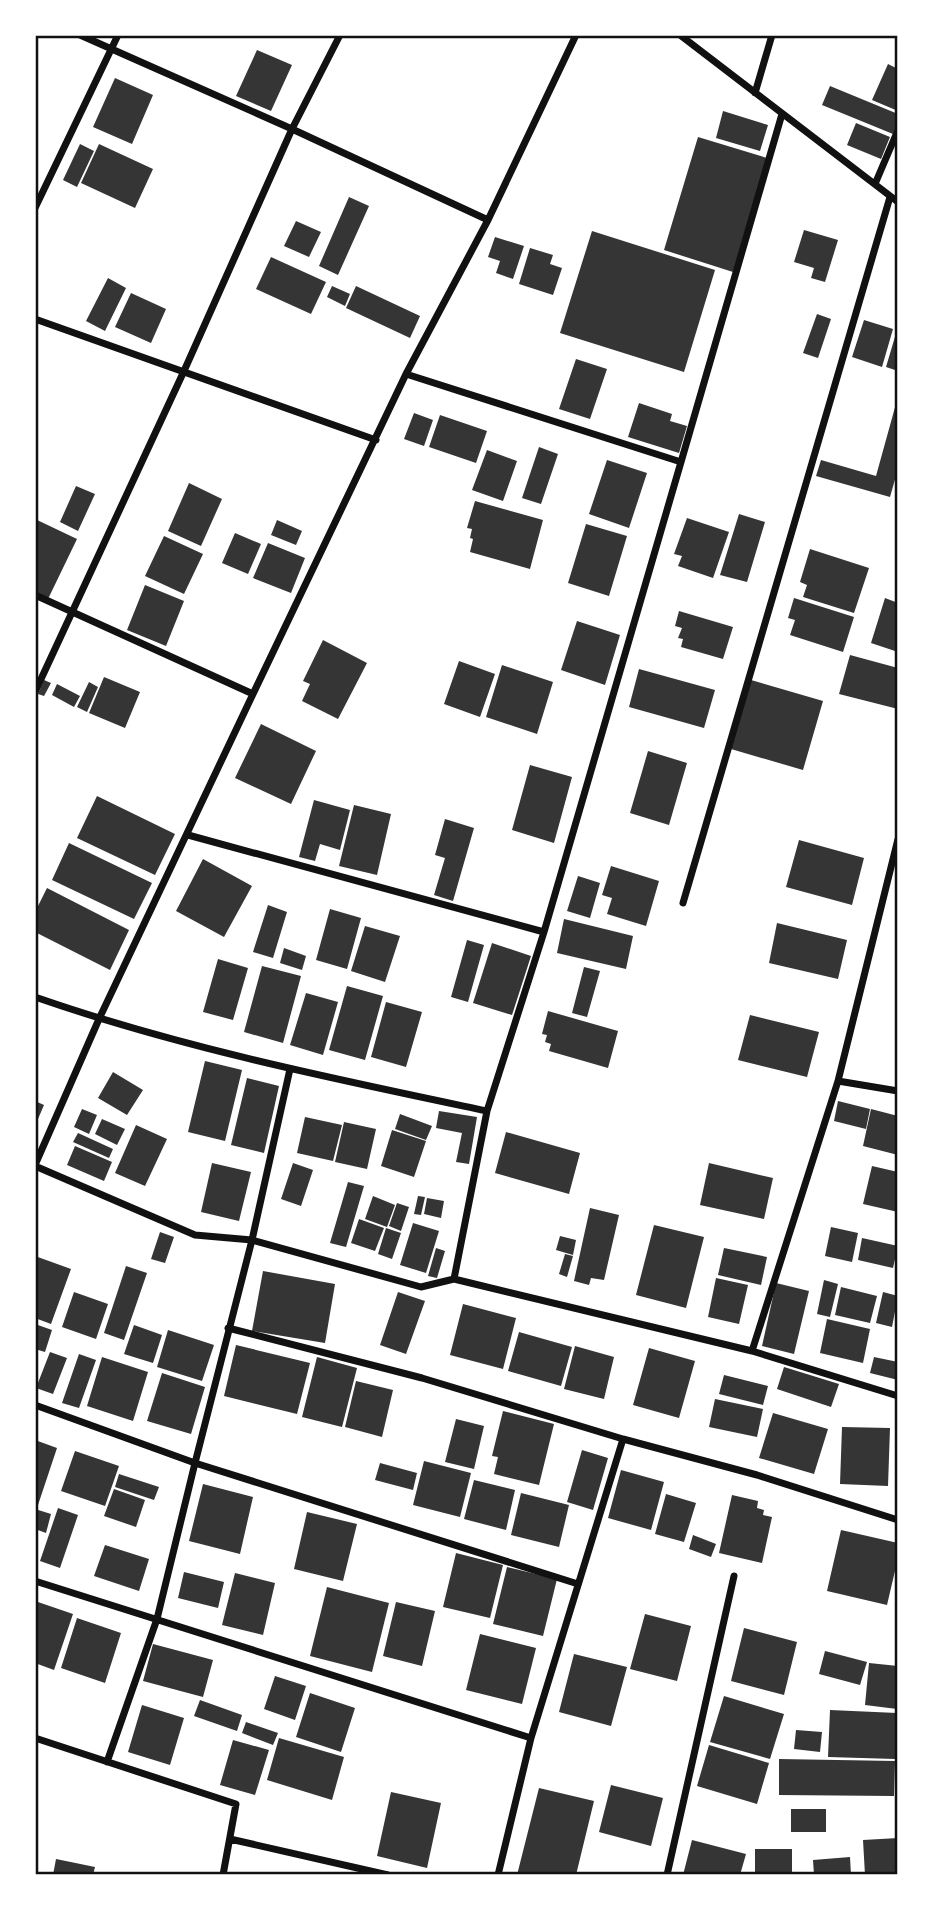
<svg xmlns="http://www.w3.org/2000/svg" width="933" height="1910" font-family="'Varela Round',sans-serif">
<rect width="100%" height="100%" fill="#fff"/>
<path fill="#353535" d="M257,50L292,65L271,111L236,96Z
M888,64L898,69V111L872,100Z
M115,78L153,95L132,144L93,127Z
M830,86L898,114V122L893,134L822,105Z
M723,111L768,125L760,151L716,138Z
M856,123L890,137L881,159L847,145Z
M698,137L767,158L733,272L664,250Z
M80,144L94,151L77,187L63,180Z
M99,144L153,169L135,208L81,183Z
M349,197L369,206L338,275L319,266Z
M296,221L321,232L309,257L284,246Z
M804,230L838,240L825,282L811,278L814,268L794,262Z
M592,231L715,270L684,372L560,333Z
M495,237L524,246L513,279L496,273L500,261L488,257Z
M530,248L553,255L550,264L562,268L553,295L519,284Z
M271,257L326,282L311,314L256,289Z
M108,278L126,288L105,331L86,321Z
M332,286L350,294L345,306L327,297Z
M356,286L420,316L410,338L346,308Z
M131,293L166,309L151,343L115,327Z
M817,314L831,319L818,358L803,353Z
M864,320L893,329L882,367L852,357Z
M897,330H898V371L886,367Z
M576,359L607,369L590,419L559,409Z
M897,400L898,469L890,497L816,476L821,460L876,476Z
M639,403L672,414L670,421L687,426L679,453L628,437Z
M414,413L433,420L424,446L404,439Z
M440,415L487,431L476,463L429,447Z
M539,447L558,454L541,504L522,498Z
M487,450L517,461L503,501L472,490Z
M607,460L647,473L629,528L589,514Z
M189,483L222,499L201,546L168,531Z
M76,486L95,494L78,531L60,522Z
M475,501L543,520L530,569L470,552L473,539L470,538L472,529L467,528Z
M739,514L765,522L747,582L720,575Z
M687,518L729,532L713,578L678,566L682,556L674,554Z
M35,519L77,539L48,599L35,593Z
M277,520L302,531L296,545L271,535Z
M586,524L627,536L609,596L568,583Z
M235,533L261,544L248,574L222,563Z
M164,536L203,554L184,594L145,576Z
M268,543L305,558L291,593L253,578Z
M810,549L869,568L854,613L803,597L807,585L800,582Z
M145,585L184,601L166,646L127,630Z
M794,598L854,617L843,652L790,635L795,620L788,618Z
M885,598L898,603V652L871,643Z
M679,611L733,627L723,659L681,647L683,639L678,638L682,628L675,626Z
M577,621L620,635L605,685L561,670Z
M323,640L367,663L338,719L302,701L310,684L303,681Z
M850,655L898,668V709L839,694Z
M459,661L495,674L480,717L444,704Z
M502,665L553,682L537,734L486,717Z
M639,669L715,690L704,728L629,707Z
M104,677L140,692L125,728L89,713Z
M44,680L51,683L44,696L38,694Z
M751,680L823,701L803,770L731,749Z
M89,682L98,687L87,712L77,707Z
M57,684L80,696L74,707L52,695Z
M261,724L316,751L291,804L235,778Z
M648,751L687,763L669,825L630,813Z
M530,765L572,777L554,843L512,830Z
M97,796L175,834L155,875L77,838Z
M314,800L350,810L340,850L320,844L315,861L299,857Z
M354,805L391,814L377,875L339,866Z
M445,819L474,828L453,901L434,895L445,858L435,855Z
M799,840L864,858L852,905L786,887Z
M69,843L152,883L134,919L52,880Z
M203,859L252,886L224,937L176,911Z
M611,866L659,881L646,926L607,914L612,898L602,895Z
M578,876L600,883L590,918L567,911Z
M47,888L129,930L110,970L35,932V912Z
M268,905L287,912L273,958L253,952Z
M330,909L361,918L347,969L316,960Z
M564,919L633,936L626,969L557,953Z
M777,923L847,940L838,979L769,963Z
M365,926L400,936L385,982L351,971Z
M467,940L484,945L468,1002L451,997Z
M492,943L531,956L512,1015L473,1003Z
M284,948L306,956L302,970L280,963Z
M218,959L248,968L233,1020L203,1012Z
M262,966L301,976L283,1043L244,1032Z
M584,967L600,971L587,1017L572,1013Z
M347,986L383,996L365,1060L329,1050Z
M306,993L338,1002L323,1055L290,1045Z
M386,1002L422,1012L406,1067L371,1057Z
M548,1011L618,1031L608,1068L549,1051L551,1044L545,1042L547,1035L542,1034Z
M750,1015L819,1032L807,1077L738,1060Z
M205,1061L242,1070L225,1141L188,1132Z
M113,1072L143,1090L127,1115L98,1098Z
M247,1078L279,1086L264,1153L231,1145Z
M35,1101L44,1105L35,1126Z
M838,1101L870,1109L866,1129L834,1121Z
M82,1109L97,1115L89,1134L74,1127Z
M871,1109L898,1116V1155L863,1146Z
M439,1111L477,1117L469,1164L456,1162L462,1133L436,1128Z
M400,1114L432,1126L426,1140L395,1129Z
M305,1117L342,1125L333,1161L297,1153Z
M102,1119L125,1129L117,1145L95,1134Z
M344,1122L376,1129L367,1169L335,1162Z
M136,1125L167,1139L145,1186L115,1173Z
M392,1130L426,1141L414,1177L381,1166Z
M506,1132L580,1153L569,1194L495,1173Z
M78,1133L113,1149L109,1158L73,1142Z
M75,1146L112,1162L104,1181L67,1165Z
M212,1163L251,1172L239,1221L201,1212Z
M293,1163L313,1170L301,1206L281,1199Z
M709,1163L773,1178L764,1219L700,1205Z
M872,1166L898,1172V1212L863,1204Z
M348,1182L364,1186L346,1247L330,1243Z
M373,1196L395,1205L387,1227L365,1219Z
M418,1196L425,1197L421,1215L414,1214Z
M427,1198L444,1201L441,1218L424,1214Z
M397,1203L409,1207L401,1231L389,1226Z
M590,1208L619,1215L604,1280L591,1278L589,1285L574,1281Z
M359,1219L384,1228L375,1251L351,1243Z
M413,1223L439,1231L426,1273L400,1265Z
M654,1225L704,1237L686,1308L636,1295Z
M831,1227L858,1233L852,1262L825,1256Z
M386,1228L401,1233L392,1259L378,1254Z
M160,1232L174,1237L165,1263L151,1259Z
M560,1236L576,1240L573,1255L556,1250Z
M862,1238L898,1246L893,1268L858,1260Z
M436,1248L445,1251L437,1278L428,1276Z
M724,1248L767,1257L761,1285L718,1275Z
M565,1254L573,1256L567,1277L559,1274Z
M35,1256L71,1269L51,1324L35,1318Z
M126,1266L147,1273L124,1340L104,1333Z
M263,1271L335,1284L325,1343L252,1331Z
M716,1278L748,1285L739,1324L708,1317Z
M824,1280L838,1284L830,1317L817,1314Z
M776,1283L809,1291L794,1354L762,1346Z
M841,1287L877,1296L870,1323L835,1315Z
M74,1292L108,1304L96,1339L62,1327Z
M398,1292L425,1301L406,1354L380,1345Z
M883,1292L898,1296L892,1327L876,1323Z
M463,1304L516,1318L503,1369L450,1355Z
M827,1319L870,1329L863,1363L820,1353Z
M35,1324L52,1330L45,1352L35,1349Z
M134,1325L162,1335L153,1363L124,1354Z
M168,1330L214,1345L202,1381L157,1367Z
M519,1332L572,1347L561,1386L508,1371Z
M236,1345L310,1363L297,1414L224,1396Z
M575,1346L614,1357L604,1399L564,1389Z
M649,1348L695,1361L679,1418L633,1405Z
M50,1352L67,1358L53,1394L36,1388Z
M79,1354L96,1360L79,1408L62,1403Z
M102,1357L148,1372L133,1421L87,1406Z
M317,1357L357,1368L342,1427L302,1417Z
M874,1357L898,1362V1380L870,1373Z
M784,1367L839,1384L831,1407L777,1389Z
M162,1373L205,1387L191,1434L147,1421Z
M724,1375L768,1386L763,1405L719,1394Z
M356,1381L393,1390L382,1437L345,1427Z
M715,1399L763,1409L757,1437L709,1427Z
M503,1411L554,1424L539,1485L494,1474L498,1457L492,1456Z
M773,1413L828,1429L814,1474L759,1458Z
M456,1419L484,1426L474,1469L445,1462Z
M842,1427L890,1428L888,1486L840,1484Z
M35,1440L57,1448L38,1505L35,1504Z
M582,1450L608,1458L593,1510L567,1502Z
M75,1451L119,1466L105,1506L61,1491Z
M424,1461L471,1473L460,1517L413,1505Z
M380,1463L417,1473L413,1490L375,1480Z
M621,1470L664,1482L651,1530L608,1518Z
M119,1474L159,1487L154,1500L115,1487Z
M474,1480L515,1490L506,1530L464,1519Z
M203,1484L253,1497L240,1554L189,1541Z
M114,1489L145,1500L136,1527L104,1516Z
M521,1493L569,1505L559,1547L511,1535Z
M666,1494L696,1503L684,1542L655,1534Z
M732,1495L758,1501L757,1508L764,1510L763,1515L772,1517L762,1563L719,1553Z
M58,1508L78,1515L60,1568L40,1561Z
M35,1509L51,1514L46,1533L35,1529Z
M307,1512L357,1524L343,1581L294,1569Z
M841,1530L898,1543V1558L887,1605L827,1591Z
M693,1535L716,1544L711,1557L689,1549Z
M105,1545L149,1559L139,1591L94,1576Z
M456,1553L503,1565L490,1618L443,1607Z
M507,1567L557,1579L543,1636L493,1624Z
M184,1572L224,1582L218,1608L178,1598Z
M235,1573L275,1583L263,1635L222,1625Z
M327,1587L389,1603L372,1672L310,1656Z
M35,1601L73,1614L54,1670L35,1663Z
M396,1602L435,1611L422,1666L383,1656Z
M645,1614L691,1626L677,1681L630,1669Z
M77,1618L121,1633L105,1683L61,1668Z
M744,1628L797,1642L784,1695L731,1681Z
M480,1634L536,1648L522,1704L466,1690Z
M153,1644L213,1660L203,1697L143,1681Z
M825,1651L867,1662L860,1685L819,1674Z
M574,1654L627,1667L611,1726L559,1712Z
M869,1663L898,1666L897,1709L865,1705Z
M275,1676L306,1686L295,1720L264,1709Z
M310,1693L355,1708L341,1752L296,1737Z
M724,1696L784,1714L770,1759L710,1742Z
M200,1700L242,1715L237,1731L194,1716Z
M142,1705L184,1718L170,1765L128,1752Z
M830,1710L897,1713L895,1759L828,1757Z
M246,1722L278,1733L273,1745L242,1733Z
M796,1730L822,1732L820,1752L794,1749Z
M279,1738L344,1757L332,1800L267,1780Z
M233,1740L269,1750L255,1795L220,1785Z
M709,1745L769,1763L757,1804L697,1786Z
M779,1759L895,1761L894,1796L779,1795Z
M611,1785L663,1798L651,1846L599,1832Z
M539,1788L594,1801L576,1875H517Z
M391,1792L441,1803L427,1868L377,1856Z
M791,1809H826V1832H791Z
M898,1838V1875H865L863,1840Z
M692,1840L746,1854L740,1875H683Z
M755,1849H792V1875H755Z
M850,1857L851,1875H814L813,1860Z
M56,1859L95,1867L93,1875H53Z"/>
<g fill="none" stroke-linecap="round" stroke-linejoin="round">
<path stroke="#111" stroke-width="7" d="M80,35L292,129L488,220
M680,35L898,202
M755,93L772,35
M875,184L898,130
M35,208L118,35
M35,319L376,440
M406,374L681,462L782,114
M35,595L253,694L99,1019L35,1165
M35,692L184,371L292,129L340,35
M253,694L406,374L488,220L576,35
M188,835L544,932L681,462
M683,903L890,197
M35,997C182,1048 335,1079 487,1111L454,1279
M838,1081L898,1091
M487,1111L544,932
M35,1166L195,1235L252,1240L421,1287L454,1279L752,1351L898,1396
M228,1328L422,1378L623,1439L757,1475L898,1520
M752,1351L838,1081L898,839
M35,1405L195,1463L252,1240L290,1069
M35,1581L531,1738
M35,1738L236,1804L223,1875
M107,1762L157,1619L195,1463L578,1584
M230,1839L388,1875
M498,1875L531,1738L623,1439
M667,1875L734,1576"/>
</g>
<rect width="933" height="1910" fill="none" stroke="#ffffff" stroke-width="74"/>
<rect x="37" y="37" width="859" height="1836" fill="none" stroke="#111" stroke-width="2.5"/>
</svg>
